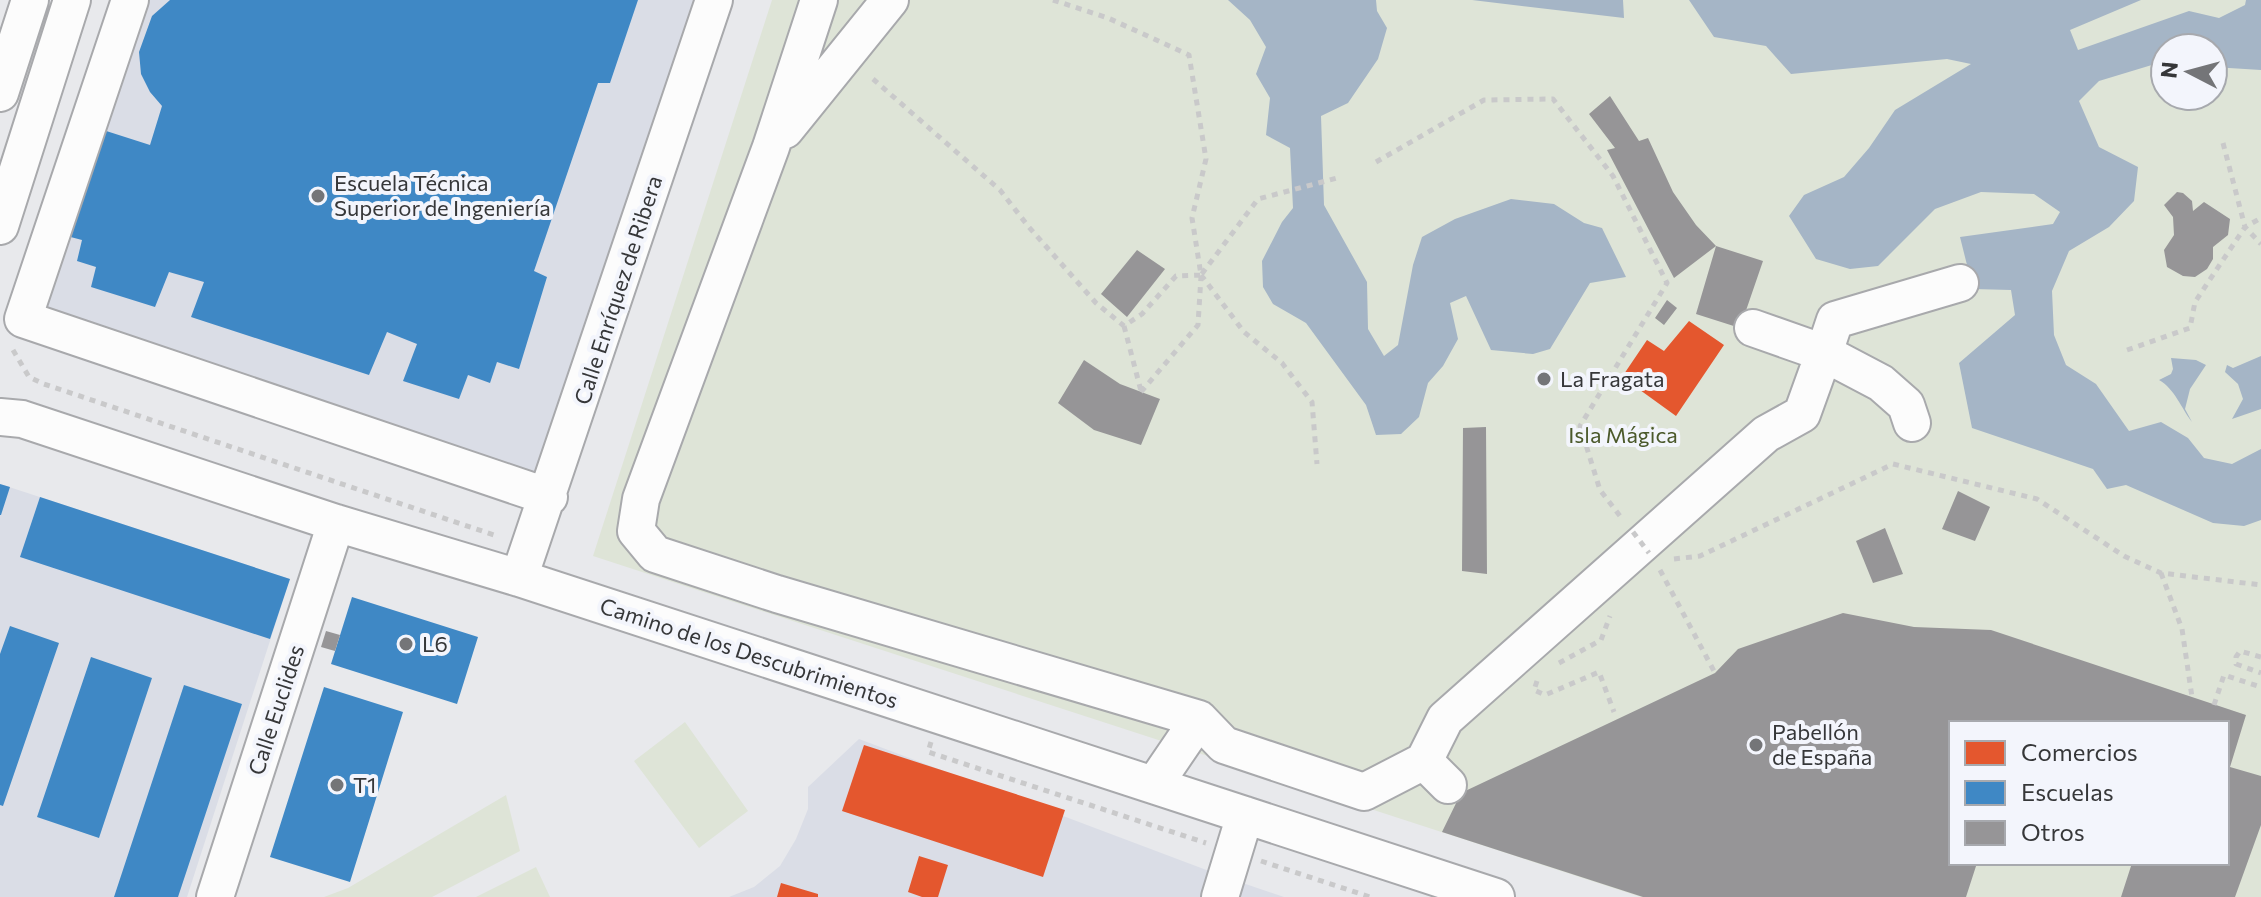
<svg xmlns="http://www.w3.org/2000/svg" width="2261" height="897" font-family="Commissioner,sans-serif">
<rect width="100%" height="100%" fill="#e8e9ec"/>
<path fill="#dadde6" d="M130,0H714L549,497L23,319Z
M0,484L290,579L187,897H0Z
M859,739L1225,877L1284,897H729L754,887L780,866L796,839L808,809V787Z"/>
<path fill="#dee4d7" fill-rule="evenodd" d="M772,0H2261V897H1641L593,556ZM2165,48H2213V96H2165ZM1951,723H2227V863H1951Z
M685,722L748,811L699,848L634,761Z
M506,795L520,851L432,897H324L348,888Z
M536,867L550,897H476Z"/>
<path fill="#a5b5c6" d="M1228,0H1376L1377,11L1387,28L1378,59L1348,103L1321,116L1324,205L1367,282L1368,329L1384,356L1398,345L1413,265L1422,237L1455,219L1511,199L1554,204L1584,223L1602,228L1626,277L1590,283L1550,349L1533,354L1491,350L1466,296L1450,303L1458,339L1443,366L1428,383L1419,417L1401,434L1376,435L1366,405L1306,323L1273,304L1263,287L1262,261L1282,222L1293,208L1290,148L1266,135L1270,98L1256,74L1266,47L1250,20Z
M1472,0H1623L1624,18Z
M1689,0H2141L2070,30L2078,50L2189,11L2219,18L2245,5L2246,0H2261V70L2213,67V48H2165V61L2099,81L2079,101L2099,147L2138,167L2134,201L2109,227L2069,251L2052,291L2054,335L2066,365L2096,384L2129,431L2161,422L2188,438L2204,458L2232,464L2261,449V520L2244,526L2213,523L2126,485L2107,489L2093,469L1972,428L1959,363L2015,315L2011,290L1973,289L1960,237L2053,224L2060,212L2034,194L1981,192L1935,209L1878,266L1850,269L1816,259L1789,216L1804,195L1844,177L1869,148L1895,110L1971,64L1947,59L1791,74L1766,46L1714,37Z
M2261,356V409L2232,419L2243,399L2238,384L2225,372L2227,365L2233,368Z
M2171,358L2196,360L2206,365L2190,389L2185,409L2192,422C2181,408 2175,389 2159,380L2171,374L2173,369Z"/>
<path fill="#e4572e" d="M1689,321L1724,345L1676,416L1622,377L1647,340L1664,351Z
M864,745L1065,810L1043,877L842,811Z
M919,856L948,865L938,897H922L908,892Z
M781,883L818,894V897H777Z"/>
<path fill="#3f88c5" d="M170,0H638L610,83H598L534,271L547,277L519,369L497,362L490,383L468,375L459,399L403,381L417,344L387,332L369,375L191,317L204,282L169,272L155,307L91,287L96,267L77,261L82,240L63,235L100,129L150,145L162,106L150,92L141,74L139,52L152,16Z
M0,484L10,487L1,515H0Z
M40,497L290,579L270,639L20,557Z
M352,597L478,637L457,704L331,664Z
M10,626L59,643L3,806L0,805V654Z
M91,657L152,678L99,838L37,817Z
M184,685L242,704L178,897H114Z
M324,687L403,712L350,882L270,857Z"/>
<path fill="#969597" d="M1610,96L1639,141L1648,138L1673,192L1696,225L1716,246L1674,278L1607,150L1615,148L1589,114Z
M2177,192L2183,193L2192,201L2193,211L2204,202L2230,219L2228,235L2213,247V259L2207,269L2195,277L2183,276L2167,267L2164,250L2174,235L2173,217L2164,205Z
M1716,246L1763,261L1740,328L1696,314Z
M1137,250L1165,269L1127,317L1101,294Z
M1667,300L1677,308L1664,325L1655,318Z
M1084,360L1120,384L1160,399L1141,445L1094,430L1058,403Z
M1486,427L1487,574L1462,571L1463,428Z
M1958,491L1990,507L1975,541L1942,529Z
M1885,528L1903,574L1873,583L1856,541Z
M1843,613L1914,627L1991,630L2246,715L2230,767L2261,776V825L2235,897H2121L2132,863H2227V723H1951V863H1977L1966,897H1643L1442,832L1461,793L1715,673L1738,649Z
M326,631L340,635L335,651L321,647Z"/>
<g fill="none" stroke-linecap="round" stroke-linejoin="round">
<g stroke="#a8a9ac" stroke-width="40">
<path id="minor" d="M130,0L23,319L549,497
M819,0L771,147L641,499L636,531L655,554L777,594L1199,719L1224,745L1364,792L1424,761L1445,719L1766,434L1802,414L1824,353L1753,328
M0,93L30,0
M785,130L890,0
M0,226L72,0
M0,417L22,419L336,523L519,578L1496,897
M1912,423L1906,405L1881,383L1824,353L1835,320L1960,283
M519,578L714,0
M1424,761L1448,785
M1154,785L1199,719
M215,897L336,523
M1220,897L1245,815"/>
</g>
<path stroke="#c9c9ca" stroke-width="5" stroke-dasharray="6 6" stroke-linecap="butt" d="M1053,0L1108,18L1189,55L1206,159L1192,218L1201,275L1258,199L1341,177
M873,79L1000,190L1028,226L1096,303L1124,326L1142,314L1176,276L1201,275
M2223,143L2245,227L2261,244
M1376,162L1484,100L1553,99L1613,176L1667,283L1580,426L1600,490L1623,520
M1201,275L1244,332L1282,363L1312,402L1317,464
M1124,326L1141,391
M13,350L29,377L44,384L497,536
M2127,350L2190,328L2195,302L2245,227L2261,218
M1141,392L1198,325L1201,276
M1674,559L1700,556L1893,464L2037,499L2124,556L2161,573L2261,585
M1660,570L1715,673
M2161,573L2182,629L2192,697
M2261,657L2240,651L2236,657V664L2261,673
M1559,663L1601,640L1610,616
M1537,681L1534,690L1545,695L1599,672L1614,712
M2214,705L2224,675L2261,687
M931,742L928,752L1206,843
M1261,861L1370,897"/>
<use href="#minor" stroke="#fcfcfc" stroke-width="36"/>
<path stroke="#c9c9ca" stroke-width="5" stroke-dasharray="6 6" stroke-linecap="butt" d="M1633,532L1649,553"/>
</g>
<g fill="#747578" stroke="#f3f5fc" stroke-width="3">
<circle cx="318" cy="196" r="8"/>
<circle cx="1544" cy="379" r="8"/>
<circle cx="406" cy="644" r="8"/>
<circle cx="1756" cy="745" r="8"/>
<circle cx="337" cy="785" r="8"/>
</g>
<g text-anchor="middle" stroke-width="8" stroke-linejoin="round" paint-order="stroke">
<g font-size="22" fill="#363739" stroke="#f3f5fc" text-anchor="start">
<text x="334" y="191">Escuela Técnica<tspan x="334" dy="25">Superior de Ingeniería</tspan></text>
<text x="1560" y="387">La Fragata</text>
<text x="422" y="652">L6</text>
<text x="1772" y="740">Pabellón<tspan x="1772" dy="25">de España</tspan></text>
<text x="353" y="793">T1</text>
</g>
<g font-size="22" fill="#363739" stroke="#f3f5fc">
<text transform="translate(618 290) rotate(-72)" y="8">Calle Enríquez de Ribera</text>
<text transform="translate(749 653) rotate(18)" y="8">Camino de los Descubrimientos</text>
<text transform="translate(276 710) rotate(-72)" y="8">Calle Euclides</text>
</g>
<g font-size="22" fill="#4b592b" stroke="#f3f5fc">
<text x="1623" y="443">Isla Mágica</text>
</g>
</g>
<rect x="1949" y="721" width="280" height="144" fill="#f3f5fc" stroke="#a7a9ae" stroke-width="2"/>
<rect x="1965" y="741" width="40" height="24" fill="#e4572e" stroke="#a7a9ae" stroke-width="2"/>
<text x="2021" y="761" font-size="24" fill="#363739">Comercios</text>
<rect x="1965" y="781" width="40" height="24" fill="#3f88c5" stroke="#a7a9ae" stroke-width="2"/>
<text x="2021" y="801" font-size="24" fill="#363739">Escuelas</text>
<rect x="1965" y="821" width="40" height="24" fill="#969597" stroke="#a7a9ae" stroke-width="2"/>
<text x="2021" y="841" font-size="24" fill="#363739">Otros</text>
<g transform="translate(2189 72) rotate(276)"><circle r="38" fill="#f3f5fc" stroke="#a7a9ae" stroke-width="2"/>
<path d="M0-6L14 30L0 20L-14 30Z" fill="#747578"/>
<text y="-12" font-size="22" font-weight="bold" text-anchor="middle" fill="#363739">N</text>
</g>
</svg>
